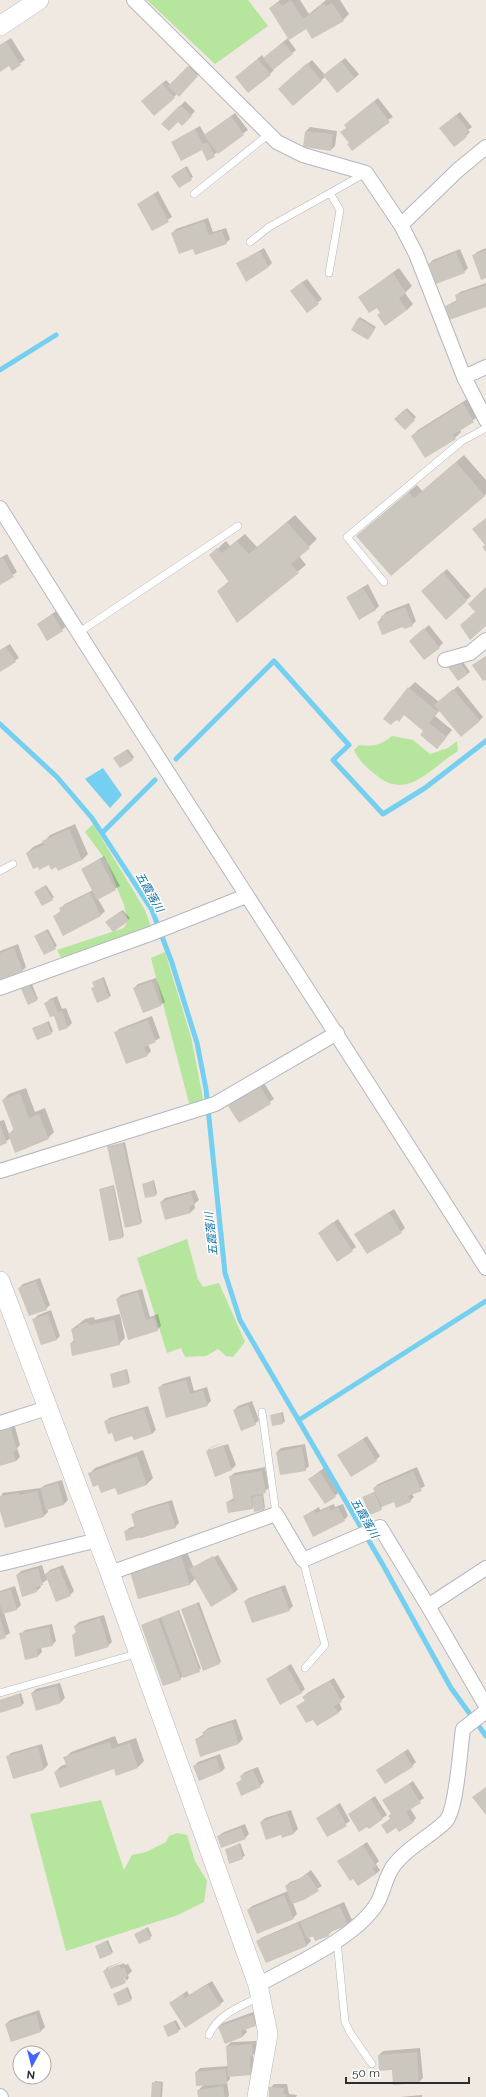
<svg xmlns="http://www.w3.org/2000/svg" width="486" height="2097" font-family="Raleway,'Noto Sans JP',sans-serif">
<rect width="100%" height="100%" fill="#efe9e1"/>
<path fill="#b6e59e" d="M147,0H248L268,26L215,64Z
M392,736L413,740L430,754L448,748L457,741L458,751C431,767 408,802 376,775C367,768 358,760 354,750L359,745C373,747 381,745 392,736Z
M93,824L145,910L151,927L62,959L57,950L124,928L128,921L124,905L107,862L85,832Z
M165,952L191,1037L204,1103L190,1107L151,958Z
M187,1239L198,1279L203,1287L219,1283L245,1342L233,1357L226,1356L218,1349L206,1356L185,1357L181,1348L167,1353L137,1258Z
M101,1800L124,1870L132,1855L146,1852L166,1842L169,1836L177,1833L187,1835L195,1861L207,1881L204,1902L178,1915L66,1951L30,1814Z"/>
<path fill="#75cff0" d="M103,768L122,795L110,808L85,779Z"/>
<path fill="#0003" d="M280,0H300L309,14L326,0H340L349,14L343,20L306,28L288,39L296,50L273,69L274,70L270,74L236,77L262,55L264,58L289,37L270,8Z
M11,38L25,60L12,69L10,65L0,71V45Z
M345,58L359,74L355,78L338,92L325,77L293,105L283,85L312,60L325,75Z
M192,63L202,71L179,95L177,94L174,97L146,98L166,80L171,85Z
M378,98L393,117L350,143L347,128L349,121Z
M185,101L195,111L182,125L178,121L163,124Z
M460,112L472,127L468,130L470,132L466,136L445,124Z
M235,113L248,130L208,159L202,149L172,142L200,126L205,135Z
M310,127L337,131L335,146L331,150L306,131Z
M187,166L193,177L179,186L174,174Z
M158,191L172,217L152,230L138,204Z
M208,218L213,232L226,228L230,239L226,243L194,248L172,233L176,229Z
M264,248L272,263L268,267L238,263Z
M486,248V277L473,256L477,252Z
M460,249L468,268L464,272L429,264L433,260Z
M399,268L412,286L405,293L413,304L407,310L381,312L377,307L359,297Z
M307,279L322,299L307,312L295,287Z
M486,283V306H446L457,300L456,296L460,292Z
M360,317L376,327L370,337L358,319Z
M469,398L480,415L460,430L461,432L455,438L412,436L418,430Z
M407,408L416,417L405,429L396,419Z
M464,455L486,480V494L391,575L365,529L417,485L422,491Z
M295,515L317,539L299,556L306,565L237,621L218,591L229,581L211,555L226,541L230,546L245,534L257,547Z
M7,554L17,572L0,584V558Z
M447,569L471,596L446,618L426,587Z
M368,584L379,606L375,610L347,597Z
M409,603L416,621L412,625L378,622L386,612Z
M56,611L66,626L62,630L38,624Z
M429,625L443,643L439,647L414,637Z
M10,644L19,658L0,671V650Z
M461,659L470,672L458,680Z
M415,682L439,702L458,686L483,717L479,721L440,710L435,716L452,730L443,741L425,731L405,714L391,724L409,688Z
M128,749L134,757L132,759L116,757Z
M75,824L88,854L82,860L57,866L27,853L33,847L44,842L50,835Z
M104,856L120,886L98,899L105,911L101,915L63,934L54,916L62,910L61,908L65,904L93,890L82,869Z
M46,885L54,897L52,899L37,891Z
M123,910L130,918L128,920H108Z
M48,929L57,946L44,954L37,935Z
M18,944L26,967L22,971L0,979V951Z
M104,977L111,996L98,1002L94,987L95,981Z
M156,978L165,1002L161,1005L134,988L138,984Z
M32,984L38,999L36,1000L22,989Z
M57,996L62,1009L66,1008L72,1023L68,1027L46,1003L50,999Z
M152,1016L160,1038L148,1044L151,1051L147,1055L115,1033L119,1029Z
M49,1021L53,1031L51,1033L34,1028Z
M264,1083L274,1099L239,1122L229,1106Z
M26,1088L35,1112L45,1108L54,1132L48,1138H11L0,1145V1121L4,1120L9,1134L14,1129L3,1100L9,1094Z
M125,1142L142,1222L140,1223L108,1147Z
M154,1180L157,1193L156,1195L143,1184Z
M114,1185L124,1236L122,1237L100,1189Z
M195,1190L199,1200L194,1204L195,1208L191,1212L166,1219L161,1202L165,1198Z
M394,1209L405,1228L401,1232L356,1234Z
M338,1219L356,1247L352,1250L319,1233Z
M40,1278L50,1305L46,1309L19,1288L23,1284Z
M142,1289L150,1317L158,1314L161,1326L157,1330L117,1299L121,1295Z
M51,1310L60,1336L56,1340L34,1319L38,1315Z
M120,1314L125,1338L119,1344L71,1343L75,1339L72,1329L85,1319L94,1317L95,1320Z
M127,1369L130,1382L129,1383L111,1374Z
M190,1376L194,1391L207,1387L211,1401L207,1405L159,1388L163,1384Z
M252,1401L259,1420L255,1424L234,1410L238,1406Z
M148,1406L156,1430L152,1434L133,1435L113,1432L105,1422L109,1418Z
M283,1412L285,1422L273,1425L271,1415Z
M14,1423L20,1445L17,1448L20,1457L16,1461L0,1465V1426Z
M367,1436L380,1456L376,1460L339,1455Z
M227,1441L210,1448V1450L228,1444L236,1465L232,1469L207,1451L211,1447Z
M305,1444L309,1466L305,1470L277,1452L281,1448Z
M143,1450L153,1478L147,1484L118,1494L116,1487L99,1484L89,1474L95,1468Z
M265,1467L269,1488L263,1492L265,1508L264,1509L255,1506L252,1508L227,1502L234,1498L230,1477L234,1473Z
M417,1467L425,1486L412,1494L414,1497L410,1501H394L382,1506L381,1509L363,1498L376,1491L374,1488L378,1484Z
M324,1468L339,1492L335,1496L309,1479Z
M62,1480L68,1500L64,1504L47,1508L48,1512L44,1516L0,1507L2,1493L41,1488L45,1485Z
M172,1500L179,1523L175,1527L141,1538L125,1532L129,1528L135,1526L132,1515L136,1511Z
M334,1504L335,1507L343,1504L348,1516L344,1520L304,1516L319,1507L320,1510Z
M186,1550L194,1568L218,1555L217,1553L238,1589L234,1593L196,1578L190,1584L138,1598Z
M42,1565L45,1575L50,1570L63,1565L74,1591L70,1595L48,1579L40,1585L41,1587L37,1591L17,1575L21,1571Z
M285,1585L293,1606L289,1610L245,1601L249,1598Z
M15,1586L21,1605L17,1609L4,1613L10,1633L0,1639V1591Z
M199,1602L221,1662L219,1663L182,1610Z
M179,1610L201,1669L183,1676L180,1679L142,1625Z
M104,1615L112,1642L108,1646L73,1635L77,1631L75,1626L79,1622Z
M52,1624L56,1641L52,1645L41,1647L42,1652L38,1656L21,1634L25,1630Z
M291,1664L305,1689L301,1693L267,1679Z
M334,1678L345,1697L339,1702L342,1709L338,1713L313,1718L297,1706L306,1700L304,1697L307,1693Z
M60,1683L65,1698L61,1702L32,1693L36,1689Z
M21,1693L24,1703L22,1705L1,1712L0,1700Z
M236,1719L243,1739L239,1743L196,1739L204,1734V1732L208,1728Z
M115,1736L118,1744L136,1738L144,1761L138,1767L117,1774L115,1768L55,1772L61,1766L67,1764L65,1758L71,1752Z
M42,1744L48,1765L44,1769L13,1778L7,1757L11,1753Z
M408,1749L416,1762L412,1766L377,1770Z
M220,1754L225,1768L221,1772L194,1766L198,1762Z
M258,1767L264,1782L260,1786L237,1783L242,1779L241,1776L245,1772Z
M413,1781L424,1798L410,1808L416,1818L413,1822L397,1827L382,1825L391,1818L392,1814L384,1800Z
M375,1796L387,1815L369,1827L349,1814Z
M340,1803L350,1821L328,1836L317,1818Z
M291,1810L298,1829L294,1833L281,1834L261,1822L265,1818Z
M245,1824L249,1834L245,1838L218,1837L222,1833Z
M367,1842L379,1861L376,1864L380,1870L376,1874L353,1878L339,1861Z
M240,1843L245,1856L230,1862L226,1850Z
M311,1870L322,1886L293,1903L297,1914L293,1918L248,1910L252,1906L288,1891L286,1886L290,1882L301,1878Z
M344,1902L352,1920L348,1924L332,1931L328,1935L309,1937L311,1941L307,1945L266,1962L257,1942L261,1938Z
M148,1927L152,1936L139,1943L137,1933Z
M108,1940L113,1952L112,1953L96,1946Z
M123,1961L108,1968V1970L124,1963L125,1965L128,1964L132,1971L128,1975L129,1978L126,1981L123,1973L121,1974L125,1981L111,1987L104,1971L108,1967Z
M212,1981L224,2001L220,2004L170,2003L187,1991L189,1995Z
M128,1987L132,1998L131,2000L114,1994Z
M39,2010L45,2027L41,2031L11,2041L6,2024L10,2020Z
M256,2011L259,2021L255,2025L245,2028L247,2032L243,2036L225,2043L219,2027L223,2023Z
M176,2020L181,2029L168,2036L164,2026Z
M256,2041L257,2051L253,2055L254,2070L250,2074L230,2075V2079L227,2082L229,2095L228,2097H199L198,2091L204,2084L196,2072L200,2068L228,2066L227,2046L231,2042Z
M420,2048L423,2078L419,2082L392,2069L379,2055L383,2051Z
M155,2081L163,2082L162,2097H152Z
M274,2084H287L289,2094L297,2095L296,2097H270V2088Z
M422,2095V2097H400Z"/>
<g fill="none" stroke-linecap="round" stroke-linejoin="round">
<path stroke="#75cff0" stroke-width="5" d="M0,370L56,335
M0,724L57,777L92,818L152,910L172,963L197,1043L206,1089L225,1273L240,1320L383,1565L451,1688L486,1736
M176,759L274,661L349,745L333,760L383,814L425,788L486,741
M102,833L155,780
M299,1420L486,1301"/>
</g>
<path fill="#cbc7bf" d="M291,0L303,19L319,8L317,7L324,3L326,6L332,3L344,21L312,39L306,29L289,40L269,8L279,2L282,6Z
M6,41L21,65L12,71L9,66L0,72V45Z
M283,42L293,54L273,70L263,58Z
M258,59L271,75L248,93L235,77Z
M341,61L355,78L337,93L323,75Z
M307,63L322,81L293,106L278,89Z
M188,66L198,76L179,97L168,86Z
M162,83L175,98L154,116L141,101Z
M374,101L390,122L352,151L347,144L349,143L340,132L346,128L344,125Z
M180,105L192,116L182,126L178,122L169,131L161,124Z
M456,115L469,131L465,134L467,137L454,147L439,128Z
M231,116L244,135L218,154L204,135Z
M195,129L203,144L208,142L215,157L207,161L202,150L181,161L171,142Z
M305,131L333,134L331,151L303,147Z
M185,167L192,180L179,188L171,176Z
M154,194L169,222L152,231L137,204Z
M204,221L209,235L222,231L227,244L195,255L193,249L179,254L171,233Z
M486,250V278L481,280L472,255Z
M260,251L269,267L246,282L236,263Z
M456,252L465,273L436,284L428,264Z
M393,273L406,293L399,298L407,310L385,326L377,315L380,313L377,308L369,313L358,297Z
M302,282L319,304L307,313L290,291Z
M486,285V307L449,320L445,306L457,302L455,295Z
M358,318L375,329L368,340L351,330Z
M463,403L474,422L453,435L456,439L425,458L411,436Z
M405,409L415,420L405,430L394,419Z
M456,462L485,496L391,576L356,536L409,492L414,498Z
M486,518V552L482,547L485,545L472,529Z
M287,522L310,548L291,564L299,573L237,623L217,591L229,582L209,555L217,548L222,553L237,541L249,554Z
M3,558L14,577L0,585V559Z
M443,572L467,601L446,620L421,591Z
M486,587V626L470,640L460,625L475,612L468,604Z
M363,588L376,610L359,620L346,597Z
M405,607L413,626L404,629L403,627L382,635L377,622L383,620L381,616Z
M52,614L63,631L47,641L37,624Z
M424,628L440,648L424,660L409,641Z
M6,647L16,662L0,672V650Z
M486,656V680L483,681L472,665Z
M459,660L468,674L458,681L448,667Z
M408,687L438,712L429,723L447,737L437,749L420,735L423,731L404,715L399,722L396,719L391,725L383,719Z
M453,689L480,721L461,737L434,705Z
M126,750L133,760L120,768L113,758Z
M69,829L82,860L58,871L56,867L51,870L49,865L39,870L38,867L33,869L26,853L44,845L42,841Z
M100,859L116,890L97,900L81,869Z
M44,886L53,900L42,906L34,892Z
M90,893L101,916L63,936L53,916L61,912L59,908Z
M121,911L129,921L113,932L105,922Z
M46,930L56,949L44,955L34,936Z
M14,948L23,971L0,980V953Z
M102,978L109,998L97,1003L91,988L94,987L92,982Z
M152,981L161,1006L143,1013L133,988Z
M30,985L37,1001L28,1005L21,989Z
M53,999L58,1012L62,1011L68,1028L59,1031L54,1016L50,1017L44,1003Z
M148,1020L156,1042L144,1047L148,1056L126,1064L114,1032Z
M47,1022L52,1034L37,1040L32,1028Z
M260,1086L271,1104L239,1123L228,1106Z
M20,1093L29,1118L39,1114L49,1139L15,1153L8,1134L14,1131L2,1100Z
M0,1124L7,1143L0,1146Z
M123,1143L141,1224L125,1228L107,1146Z
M153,1181L156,1196L145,1198L142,1184Z
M113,1186L123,1238L109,1241L99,1189Z
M191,1193L195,1205L189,1206L191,1213L165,1220L160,1202Z
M389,1212L402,1233L367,1254L354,1234Z
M333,1222L353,1251L337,1262L318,1233Z
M36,1281L47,1310L29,1316L18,1288Z
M138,1292L146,1320L154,1318L158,1331L128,1340L116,1299Z
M48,1314L57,1340L41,1345L32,1319Z
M114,1320L120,1345L72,1356L70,1343L74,1342L71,1329L79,1327L78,1325L88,1322L89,1325Z
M126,1370L129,1384L113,1388L110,1374Z
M186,1380L190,1394L203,1390L208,1406L166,1418L158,1387Z
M248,1405L256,1425L241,1431L233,1410Z
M144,1409L152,1434L134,1440L132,1436L115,1442L112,1433L108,1434L104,1421Z
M281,1413L283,1424L272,1426L270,1415Z
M10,1426L17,1450L13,1452L16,1461L0,1466V1429Z
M363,1439L377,1461L351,1477L337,1455Z
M223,1445L232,1470L215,1477L206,1451Z
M302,1447L306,1471L280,1475L276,1452Z
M137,1456L147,1485L118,1495L115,1488L101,1493L98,1485L93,1487L88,1473Z
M262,1471L266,1493L251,1496L253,1509L228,1513L226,1502L234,1501L229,1476Z
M413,1471L422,1491L408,1496L411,1502L396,1508L394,1502L382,1507L373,1488Z
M320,1472L336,1497L325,1504L308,1479Z
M58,1483L64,1505L46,1510L40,1488Z
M37,1491L44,1517L5,1528L0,1511V1496L19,1493L20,1495Z
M374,1492L382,1510L370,1515L362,1497Z
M262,1495L264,1510L254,1512L252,1497Z
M168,1503L176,1528L126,1541L124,1531L135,1528L131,1514Z
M330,1507L331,1511L338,1507L345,1521L313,1537L303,1516L315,1510L316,1513Z
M181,1555L190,1585L138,1599L130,1572Z
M213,1556L234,1593L211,1607L189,1569Z
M38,1568L43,1585L36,1587L37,1592L22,1597L16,1575Z
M59,1568L71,1596L56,1602L45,1574Z
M281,1588L290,1611L252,1623L244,1601Z
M11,1589L17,1610L3,1614L0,1605V1592Z
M197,1603L220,1664L203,1671L181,1609Z
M178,1611L200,1672L183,1678L161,1617Z
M0,1617L6,1638L0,1640Z
M100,1618L109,1647L75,1657L72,1635L76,1633L74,1626Z
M158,1618L181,1680L163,1686L141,1625Z
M49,1627L53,1646L37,1649L38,1657L25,1660L19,1633Z
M287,1667L302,1693L280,1705L266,1679Z
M330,1681L342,1702L334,1706L339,1713L317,1726L313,1720L306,1723L296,1706L305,1701L302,1697Z
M57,1686L61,1703L36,1711L31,1693Z
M19,1694L22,1706L0,1713V1700Z
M232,1722L239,1744L200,1757L195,1739L204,1736L202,1732Z
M109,1742L112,1749L130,1743L138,1768L116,1776L114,1769L60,1788L54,1772L67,1767L63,1757Z
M38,1747L44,1770L13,1779L6,1756Z
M404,1752L413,1767L385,1784L376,1770Z
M216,1758L221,1772L199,1781L193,1766Z
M253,1770L261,1787L241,1796L236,1783L242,1780L240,1776Z
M409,1784L421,1803L406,1812L413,1823L399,1832L396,1828L387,1834L381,1825L390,1819L388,1816L391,1814L382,1800Z
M486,1787V1815L472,1797Z
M371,1799L383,1819L369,1829L367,1827L359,1832L348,1814Z
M336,1806L347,1826L327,1837L316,1818Z
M287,1813L294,1834L282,1838L281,1835L266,1840L260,1822Z
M241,1828L246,1839L221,1848L217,1836Z
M239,1844L243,1859L229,1864L225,1849Z
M363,1845L376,1866L372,1868L376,1874L358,1886L353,1879L350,1881L337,1861Z
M307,1873L319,1891L304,1900L292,1904L285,1886L296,1881Z
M284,1895L294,1919L257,1934L247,1910Z
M340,1906L348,1925L328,1933L329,1936L315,1941L313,1936L307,1939L300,1922Z
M298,1923L307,1946L266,1963L256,1941Z
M146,1928L151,1939L139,1944L134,1934Z
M106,1941L112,1954L100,1959L95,1946Z
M119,1964L121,1969L124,1967L128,1976L124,1978L126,1983L111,1989L103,1971Z
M207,1984L221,2005L185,2028L169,2003L183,1994L185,1998Z
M126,1988L131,2001L118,2006L113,1994Z
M36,2014L41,2032L11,2042L5,2024Z
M252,2015L256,2026L241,2031L243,2037L225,2044L218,2027Z
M174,2021L179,2032L168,2037L163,2026Z
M252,2044L253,2056H250L251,2075L228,2077L226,2046Z
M417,2052L419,2083L393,2085L392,2070L379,2071L378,2055Z
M226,2069L227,2084L196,2086L195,2072Z
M152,2082L161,2083L160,2097H151Z
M223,2086L225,2097H198L197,2090Z
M269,2087L284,2088L283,2094H286V2097H269Z"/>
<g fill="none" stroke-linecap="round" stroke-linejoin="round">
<g stroke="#b4b7c1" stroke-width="8">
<path id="lane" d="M194,194L269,134
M250,242L269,227L364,174
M329,273L340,210L330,193
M384,582L347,537L462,441L486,428
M78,633L238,526
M0,871L13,864
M262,1412L276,1514
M303,1560L325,1645L305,1668
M0,1693L139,1653
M337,1941L345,2022L351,2034L372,2064
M209,2035C218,2014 240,2007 259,1997"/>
</g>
<g stroke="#b4b7c1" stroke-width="16">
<path id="street" d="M134,0L277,142L303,155L366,173L401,225L416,254L464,377L486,420
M401,225L458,170L486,147
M464,377L486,367
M0,508C159,763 325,1014 486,1268
M445,660L470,653L486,640
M0,988L150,934L246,896
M0,1171L215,1104L337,1033
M0,1423L47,1408
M0,1564L98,1540
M110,1573L276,1514L303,1560L380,1527L428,1606L486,1568
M428,1606L486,1706
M258,1985C293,1965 354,1939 376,1905C384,1893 385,1875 395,1864C409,1846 430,1837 446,1821C457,1808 460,1748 463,1729L486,1711
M0,2096L1,2097"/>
</g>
<g stroke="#b4b7c1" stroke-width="20">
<path id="secondary" d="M0,26L39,0
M0,1281L110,1573L258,1985L268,2034L257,2097"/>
</g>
<use href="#lane" stroke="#fff" stroke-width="7"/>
<use href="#street" stroke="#fff" stroke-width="14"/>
<use href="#secondary" stroke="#fff" stroke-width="19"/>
</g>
<g text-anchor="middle" stroke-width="3" stroke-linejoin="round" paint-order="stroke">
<g font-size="11" font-style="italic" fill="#0d6fa3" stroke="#fff">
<text transform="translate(150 892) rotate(60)" y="4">五霞落川</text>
<text transform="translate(211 1234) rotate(-96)" y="4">五霞落川</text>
<text transform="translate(365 1518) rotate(60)" y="4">五霞落川</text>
</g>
</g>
<g transform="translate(32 2065) rotate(187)"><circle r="19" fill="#ffffff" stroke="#ababab"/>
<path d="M0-3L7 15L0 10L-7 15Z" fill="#4264fb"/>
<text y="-6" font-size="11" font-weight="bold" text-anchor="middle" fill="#2e2e2e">N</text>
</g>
<path d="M346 2077v6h123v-6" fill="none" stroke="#2e2e2e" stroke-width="2"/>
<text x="352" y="2077" font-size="12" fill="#2e2e2e" stroke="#ffffff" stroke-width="3" paint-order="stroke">50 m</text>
</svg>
